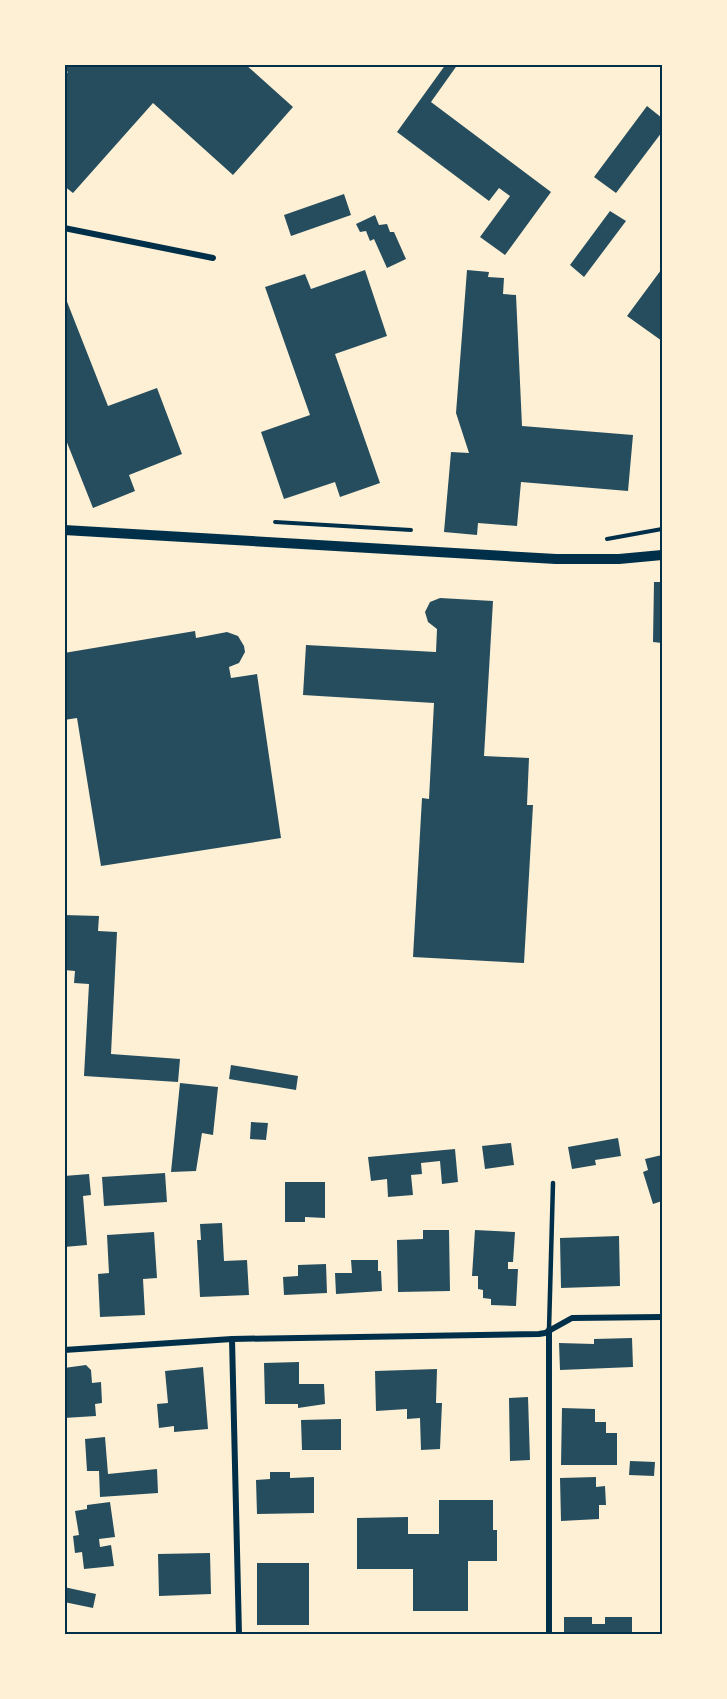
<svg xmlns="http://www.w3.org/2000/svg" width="727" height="1699" font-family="'Varela Round',sans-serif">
<rect width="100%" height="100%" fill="#fdf0d5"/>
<path fill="#264d5e" d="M64,64H245L293,107L233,175L153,103L73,193L64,186V76L68,72L64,69Z
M446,64H458L431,102L551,192L505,255L480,237L510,196L499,188L489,201L397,132Z
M647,106L662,118V132L616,193L594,177Z
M344,194L351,215L291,236L284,215Z
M610,211L626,221L584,277L570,265Z
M375,215L379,225L387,224L390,232H394L406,259L387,268L374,239L370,241L366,231L360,232L356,224Z
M365,270L387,336L335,354L380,483L340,497L335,482L284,499L261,432L310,415L265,287L305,274L311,289Z
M467,270L489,272L488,277L504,278L503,294L516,295L522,426L633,435L628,491L521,482L517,526L478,523L477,535L444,532L451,452L469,453L456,413Z
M661,270L662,271V341L627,316Z
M64,294L108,406L157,388L182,454L129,475L135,491L93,508L64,435Z
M654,582H662V643L653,642Z
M440,598L493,601L484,756L529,758L527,805H533L524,963L413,957L422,798L429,799L434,703L303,695L306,645L436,652L437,629L428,622L425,612L430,602Z
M195,631L196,638L227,632L238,636L244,646L245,652L239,663L229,667L231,678L257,674L281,838L101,866L77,718L64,720V653Z
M64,915L99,916L98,931L117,932L111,1054L180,1059L178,1082L84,1076L89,984L74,983L75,971L64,970Z
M231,1065L298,1076L296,1090L229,1079Z
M180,1083L218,1087L213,1135L202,1133L196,1171L171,1172Z
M251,1122L268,1123L266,1140L250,1139Z
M618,1138L621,1156L595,1160L596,1165L572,1169L568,1147Z
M511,1143L514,1165L485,1169L482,1146Z
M455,1149L458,1182L442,1184L440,1161L421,1163L422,1174L411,1175L413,1195L388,1197L387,1179L371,1181L368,1157Z
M662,1155V1201L653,1204L643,1172L648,1170L645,1159Z
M165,1173L167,1202L104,1206L102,1177Z
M89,1174L91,1195L83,1196L87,1245L64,1247V1176Z
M285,1182H325V1218L305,1217V1222H285Z
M222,1223L224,1261L247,1260L249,1295L200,1297L197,1240H201L200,1224Z
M423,1230H449L450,1291L398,1292L397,1240L423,1239Z
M475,1230L515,1232L513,1262H508V1269H518L516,1306L491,1305V1299L483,1298V1290L478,1289V1276H472Z
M154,1232L157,1278L143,1279L145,1315L100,1317L98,1274L109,1273L107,1235Z
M619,1236L620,1286L561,1288L560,1238Z
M351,1260H378V1271H381L382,1291L336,1294L335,1273H352Z
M326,1264L327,1293L284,1295L283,1277L298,1276V1265Z
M632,1338L633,1367L560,1370L559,1343L594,1344V1339Z
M299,1362V1384H324L325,1404L298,1408V1404H265L264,1363Z
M86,1365L91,1370L92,1383L101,1382L102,1403L95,1404L96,1416L64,1418V1368Z
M203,1367L208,1429L174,1432V1426L159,1428L157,1404L168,1403L165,1371Z
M437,1369L436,1403H442L440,1449L421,1450L420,1418L407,1419V1409L376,1411L375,1371Z
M528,1397L530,1460L510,1461L509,1398Z
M562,1408L595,1409V1422H606V1433H617V1465H561Z
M341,1419V1450H302L301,1420Z
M105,1437L108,1474L157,1469L158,1493L100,1497L99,1471H87L85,1439Z
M630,1461L655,1462L654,1476L629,1475Z
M270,1472H290V1478L314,1477V1513L257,1514L256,1480L270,1479Z
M596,1477V1487L605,1486L606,1505H599V1519L561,1521L560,1478Z
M439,1500H493V1530H497V1561H468V1611H413V1569H357V1518L408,1517V1534H439Z
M110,1502L115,1537L99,1539L100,1547L111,1545L114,1566L84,1569L82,1552L75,1553L73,1536L79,1535L75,1511L87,1509V1505Z
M210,1553L211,1594L159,1596L158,1554Z
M257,1563H309V1625H257Z
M64,1587L96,1594L93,1608L64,1602Z
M564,1617H592V1624H605V1617H632V1634H564Z"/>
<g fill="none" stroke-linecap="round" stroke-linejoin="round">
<path stroke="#003049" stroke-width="4" d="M275,522L411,530
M607,539L662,529"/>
<path stroke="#003049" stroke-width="4.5" d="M549,1330L553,1183"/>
<path stroke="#003049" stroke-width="6" d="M64,228L213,258
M232,1339L239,1634
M64,1350L232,1339L539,1334L545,1333L572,1318L662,1317
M549,1634V1330"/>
<path stroke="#003049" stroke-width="10" d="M64,530L556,559H619L662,555"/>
</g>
<rect width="727" height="1699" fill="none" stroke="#fdf0d5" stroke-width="132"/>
<rect x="66" y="66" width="595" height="1567" fill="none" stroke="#003049" stroke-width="2"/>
</svg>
